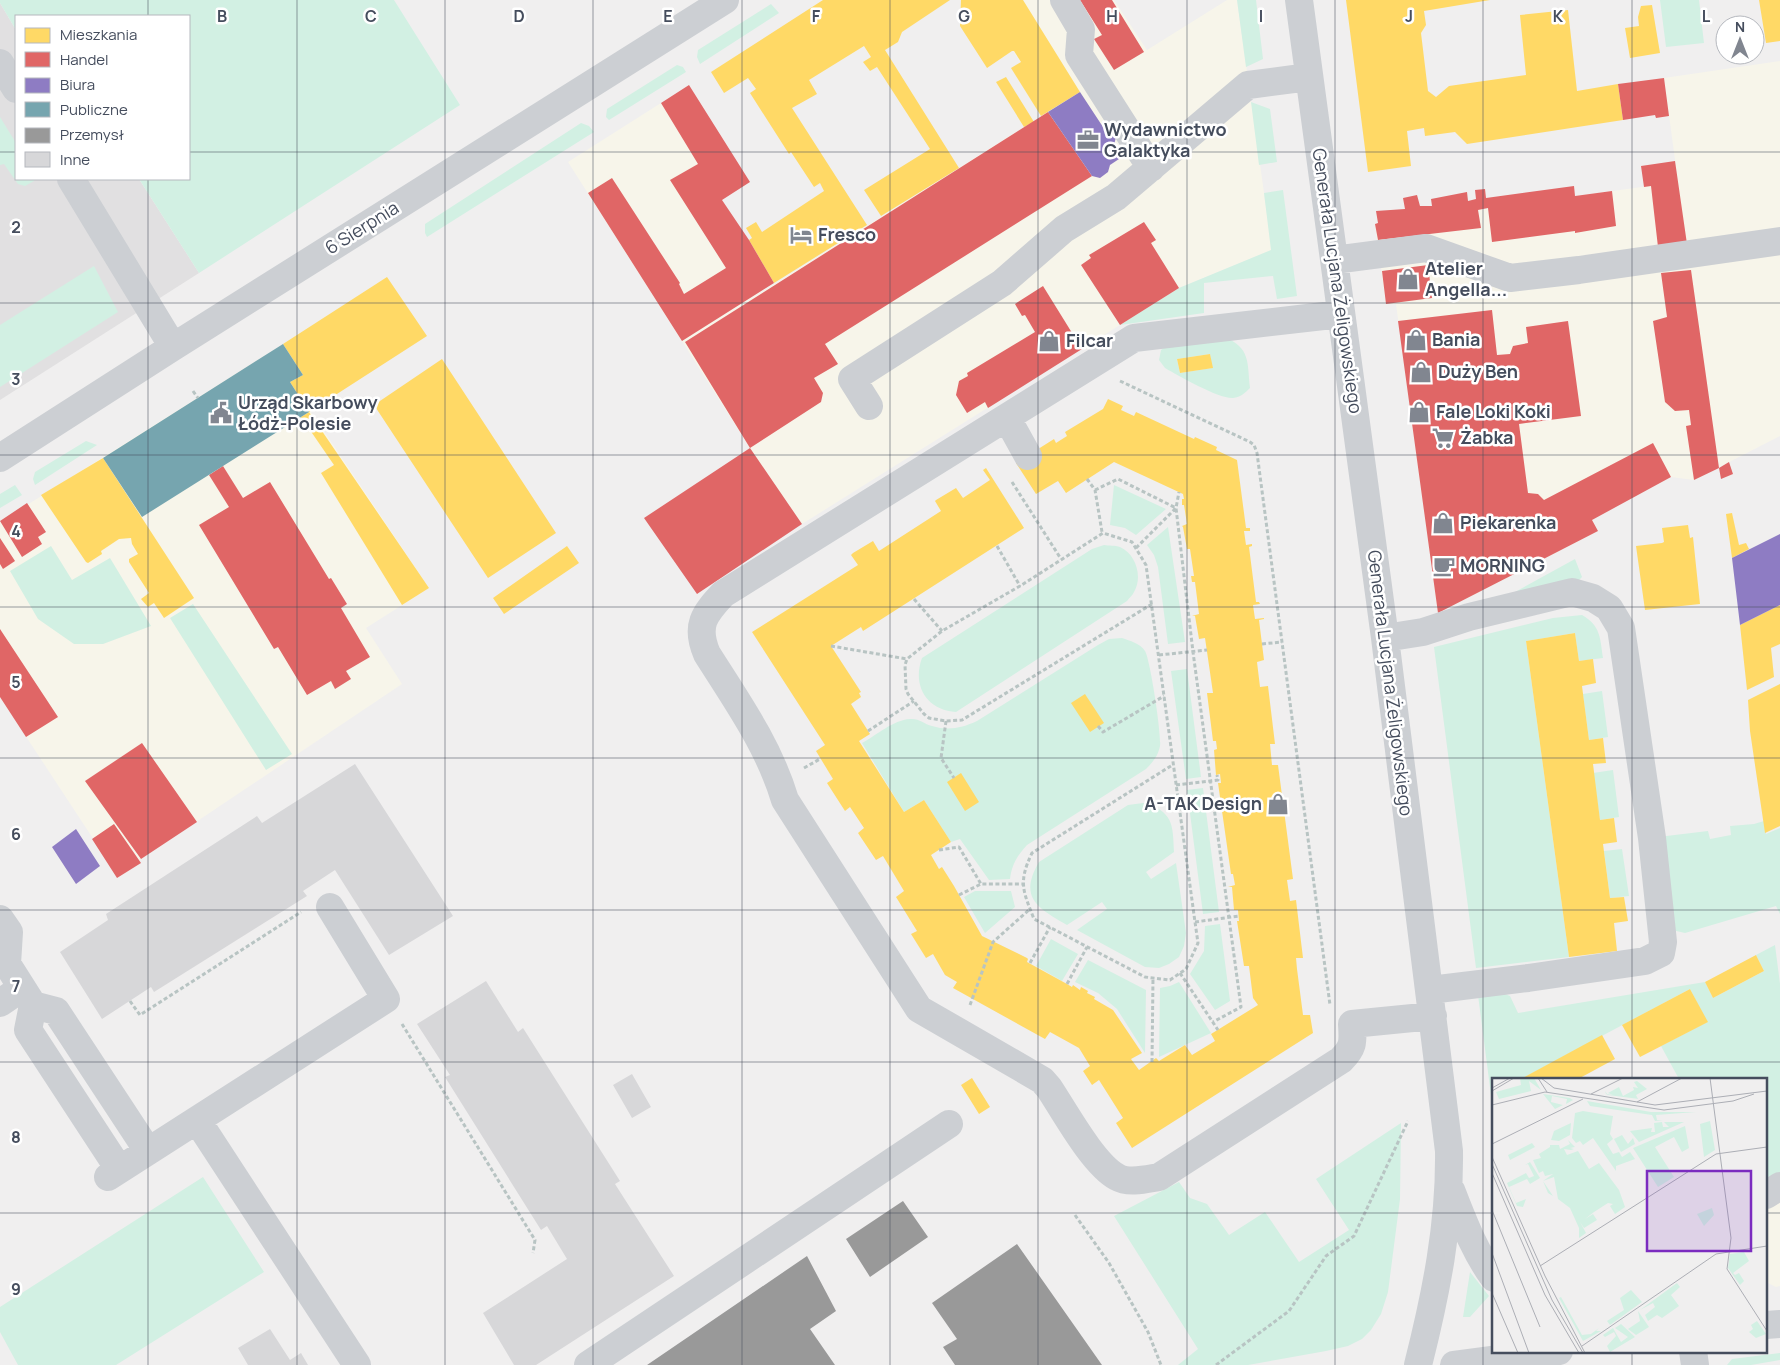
<svg xmlns="http://www.w3.org/2000/svg" width="1780" height="1365" font-family="Manrope,sans-serif">
<rect width="100%" height="100%" fill="#f0efef"/>
<path fill="#f7f5ea" d="M981,0H1114L1147,50L1227,0H1237L1272,250L1179,288L802,524L750,448L568,162L661,103L774,283L743,304L1051,110Z
M1780,61V436L1694,480L1671,477L1592,519L1598,531L1438,613L1396,304H1386L1375,224L1678,182L1664,78Z
M283,344L303,375L291,382L429,588L366,628L402,684L117,875L0,697V522Z
M1780,1172V1286L1776,1287L1766,1282V1180Z"/>
<path fill="#e1e0e1" d="M0,3L16,30V179H139L199,273L0,400Z"/>
<path fill="#d2f0e3" fill-rule="evenodd" d="M0,0H394L460,105L199,273L139,179H189V16H16V30L0,3Z
M1237,0H1256L1263,59L1246,67Z
M1660,0H1699L1704,43L1666,47Z
M771,4L779,13L700,64L697,57L698,50Z
M677,65L683,67L686,72L609,120L606,117L607,109Z
M1251,102L1270,109L1277,162L1259,165Z
M0,117L16,143V179H35L34,181L25,186L18,184L4,164L0,165Z
M581,123L589,126L594,132L427,237L425,233V224Z
M1283,190L1297,296L1277,299L1273,276L1204,283V313L1120,325L1179,288L1271,250L1264,193Z
M94,266L118,312L0,387V325Z
M1224,337C1251,348 1247,362 1250,388C1245,393 1241,397 1233,398C1219,399 1179,376 1165,368L1159,360L1161,350L1169,344ZM1210,354L1212,368L1180,373L1177,359Z
M86,441L97,445L35,485L33,479L35,472Z
M15,485L22,495L0,508V494Z
M1114,485L1166,509L1136,535L1125,528L1110,525Z
M1168,527L1185,642L1168,644L1158,567L1154,555L1147,545Z
M1104,545C1109,546 1115,545 1120,547C1136,554 1143,577 1134,592C1133,595 1129,598 1127,601L956,712C926,710 912,685 922,658L1092,549Z
M51,546L72,580L110,558L151,626L103,644H74L38,619L10,571Z
M1575,559L1582,577L1579,580L1506,597Z
M193,604L292,754L266,770L170,618Z
M1582,615C1601,626 1600,638 1603,658L1579,661L1575,633L1526,641L1569,957L1476,968L1434,647L1553,618Z
M1122,638C1130,641 1140,643 1145,651C1150,658 1162,737 1160,746C1158,756 1153,762 1146,769L1027,845C1017,856 1012,864 1010,879L989,880L960,839L951,842L924,800L904,812L862,743C877,735 893,720 910,719C919,718 924,724 932,726C948,731 962,728 977,721L1098,645L1109,639Z
M1187,669L1201,777L1186,779L1171,671Z
M1602,691L1608,737L1589,740L1583,694Z
M1613,770L1619,817L1600,820L1593,773Z
M1203,788L1219,912L1203,914L1187,790Z
M1143,803C1173,811 1173,824 1174,852L1146,872L1151,879L1176,863L1186,933L1184,946L1179,957L1169,964L1159,968L1145,967L1077,930L1107,909L1102,902L1067,925C1038,908 1018,898 1039,862L1128,805Z
M1764,821L1766,834L1780,828V914L1776,906L1685,933L1672,930L1658,837L1708,831L1710,839L1731,835L1730,826L1754,824Z
M1622,849L1629,896L1610,898L1604,851Z
M975,891H1011L1015,907L985,933L964,897Z
M1220,924L1230,1001L1215,1010L1190,974L1204,951L1205,926Z
M1051,939L1078,954L1062,981L1036,966Z
M1775,945L1780,984V1172L1766,1180V1079H1679L1661,1046L1707,1022L1690,989L1521,1079H1494V1093L1491,1095L1478,995L1500,992L1510,996L1518,1013L1705,982L1713,998L1764,971L1756,955Z
M1088,960L1146,990L1145,1053L1117,1009L1098,993L1075,982Z
M1179,982L1211,1033L1159,1057L1160,988L1170,986Z
M1401,1123L1400,1199L1388,1292L1381,1314L1371,1330L1362,1339L1348,1346L1326,1351L1248,1365H1178L1198,1349L1114,1216L1179,1182L1190,1198L1207,1204L1229,1235L1265,1212L1299,1262L1349,1230L1316,1179Z
M203,1177L264,1272L116,1365H18L0,1332V1307Z
M1470,1272L1489,1296L1470,1317H1463Z
M1780,1353V1360L1751,1365H1727L1732,1359Z"/>
<path fill="#ffd966" d="M823,0H950L902,32L898,42L885,50L959,168L881,216L864,190L930,149L877,67L870,71L863,62L871,57L864,46L809,80L817,94L792,108L867,225L774,283L749,240L752,238L746,228L756,222L762,232L824,191L820,183L814,187L791,152L789,154L750,93L756,89L748,78L724,93L711,72Z
M961,0H1023L1080,92L1041,116L1011,68L1021,62L1014,51H1012L987,68L960,26Z
M1346,0H1490L1424,11L1426,25L1421,33L1428,91L1436,97L1449,86L1526,75L1520,15L1568,10L1577,91L1618,84L1623,120L1467,144L1455,132L1425,136L1424,128L1407,131L1411,166L1368,172Z
M1759,0H1780V41L1766,43Z
M1652,5L1660,53L1630,58L1625,28L1639,26L1638,17L1641,6Z
M1006,77L1034,122L1024,127L996,82Z
M387,277L427,336L309,412L429,588L402,605L321,473L334,465L301,417L309,412L290,382L303,375L283,344Z
M1210,354L1213,368L1180,373L1177,359Z
M442,359L556,533L488,578L374,405Z
M1108,399L1123,406L1121,410L1134,416L1136,412L1194,439L1195,437L1217,447L1216,450L1237,460L1246,528H1250V531H1244L1246,545L1252,544V546L1249,547L1256,602H1259L1260,604L1253,605L1255,619L1264,618V619L1259,620L1264,660L1257,662L1260,687L1268,686L1275,744H1270L1272,765H1278L1293,879L1287,880L1290,901L1296,900L1303,958H1296L1297,969L1303,1015H1310L1313,1033L1132,1148L1116,1123L1123,1118L1099,1080L1092,1085L1083,1071L1090,1066L1079,1048L1050,1032L1045,1039L953,988L957,982L945,975L933,954L926,958L911,934L917,931L896,897L904,891L883,856L876,860L858,833L864,828L850,807L845,811L827,783L833,779L816,751L825,745L752,632L858,565L851,555L853,553L873,541L879,551L941,511L935,501L936,500L956,488L963,498L990,480L983,470L986,468L1024,528L863,631L861,627L831,646L861,692L859,693L861,697L851,704L870,734L859,741L904,812L924,800L951,842L931,855L939,869L942,867L954,886L982,936L1027,958L1028,959L1027,962L1067,984L1072,987L1073,985L1080,990L1081,987L1088,991L1087,993L1095,997L1094,999L1113,1010L1142,1053L1131,1059L1139,1070L1156,1058L1159,1061L1185,1045L1192,1055L1215,1041L1211,1034L1258,1005L1253,998L1249,966H1244L1237,921H1239L1238,910H1234L1232,887H1228L1235,885L1233,874H1231L1218,783H1221L1220,774L1216,775L1214,750L1217,749L1216,741H1213L1207,693H1213L1205,638L1199,639L1195,616H1192L1199,614L1195,582H1192L1191,576H1194L1190,549H1187L1183,527L1182,526L1187,524L1184,505H1182V499H1184L1183,494L1114,462L1066,493L1058,481L1036,494L1016,463L1054,439L1056,443L1067,436L1065,432L1103,409Z
M103,458L194,598L164,618L154,603L148,607L141,599L149,593L129,562V559L138,554L132,544L131,538L119,539L101,551L102,554L88,563L86,562L41,495Z
M1732,513L1739,545L1746,543L1749,549L1732,558L1726,514Z
M1688,525L1690,538L1693,537L1700,604L1645,610L1636,546L1662,543L1664,542L1662,528Z
M567,546L579,563L504,614L493,598Z
M1780,605V644L1771,648L1774,677L1747,690L1740,625Z
M1575,633L1579,661L1593,659L1596,683L1582,686L1589,740L1603,738L1606,763L1593,764L1600,820L1614,818L1617,842L1603,844L1610,898L1624,897L1628,921L1614,923L1617,951L1569,957L1526,641Z
M1780,684V826L1765,833L1750,731L1748,700Z
M1085,694L1104,723L1090,732L1071,703Z
M961,773L979,802L965,811L947,782Z
M1756,955L1764,971L1713,998L1705,982Z
M1690,989L1708,1022L1640,1057L1622,1025Z
M1602,1035L1615,1059L1578,1079H1521Z
M972,1078L990,1107L979,1114L961,1085Z"/>
<path fill="#e06666" d="M1080,0H1112L1144,52L1114,70L1094,39L1102,35Z
M1664,78L1669,116L1656,118L1655,115L1623,120L1618,84Z
M689,85L750,182L722,200L749,240L774,283L682,341L588,193L612,178L680,283L679,284L684,294L726,268L670,180L698,164L661,103Z
M1048,112L1092,176L825,344L838,364L814,378L823,393L821,402L750,448L802,524L697,594L644,518L750,448L685,342Z
M1675,161L1687,244L1658,247L1651,186L1644,187L1641,166Z
M1574,186L1575,196L1612,191L1616,226L1575,233V231L1492,242L1488,208L1478,210L1481,228L1378,240L1375,224L1378,223L1376,211L1405,209L1403,198L1417,195L1420,206H1432L1431,199L1467,192L1468,201L1476,199L1475,190L1485,189L1486,198Z
M1144,222L1156,240L1151,243L1179,288L1120,325L1081,265L1091,258L1089,255Z
M1428,265L1432,298L1386,304L1382,271Z
M1691,270L1719,468L1694,480L1686,426L1691,425L1689,410L1675,411L1665,402L1653,321L1667,317L1661,273Z
M1043,286L1082,349L988,408L985,402L967,413L956,395L959,381L968,376L967,373L1035,332L1025,315L1022,316L1015,304Z
M1492,310L1497,355L1510,354L1513,346L1528,343L1526,327L1568,321L1581,416L1519,424L1528,493L1538,494L1544,500L1653,443L1671,477L1592,520L1598,531L1438,613L1398,321Z
M1729,462L1733,474L1721,479L1719,468Z
M223,466L243,498L270,482L329,579L331,578L347,604L341,608L370,657L346,671L351,679L335,689L331,681L307,695L278,647L274,649L199,525L229,507L209,475Z
M27,503L46,532L38,537L42,544L22,557L0,521Z
M0,538L15,561L3,569L0,564Z
M0,629L58,717L26,737L0,697Z
M142,743L197,822L141,859L85,781Z
M114,824L141,863L117,878L92,839Z"/>
<path fill="#8e7cc3" d="M1080,92L1103,127L1110,128L1116,137L1114,145L1122,157L1110,165L1108,172L1100,178L1092,176L1048,112Z
M1780,534V605L1740,625L1732,558Z
M76,829L100,866L76,884L52,847Z"/>
<path fill="#76a5af" d="M283,344L303,375L290,382L309,412L142,517L103,458Z"/>
<path fill="#999" d="M903,1201L928,1237L870,1277L846,1239Z
M1017,1244L1102,1365H955L943,1347L957,1339L932,1303Z
M807,1256L836,1311L810,1329L835,1365H647Z"/>
<path fill="#d7d7d9" d="M355,764L453,916L389,955L335,870L303,891L307,896L154,992L151,987L102,1019L60,952L108,920L106,914L257,816L262,823Z
M486,981L518,1032L523,1028L620,1181L615,1184L674,1276L536,1365H514L483,1313L567,1259L547,1226L541,1230L445,1077L450,1075L417,1024Z
M632,1074L651,1107L632,1118L613,1085Z
M270,1329L290,1360L301,1353L308,1365H248L238,1348Z"/>
<g fill="none" stroke-linecap="round" stroke-linejoin="round">
<path stroke="#b8c4c3" stroke-width="3" stroke-dasharray="4 2.5" stroke-linecap="butt" d="M1120,381L1250,442L1254,445L1257,453L1330,1005
M193,391L198,398
M1087,479L1095,490L1102,532
M1012,482L1061,559
M1095,490L1118,479L1176,508L1193,652L1241,1007L1213,1022
M997,546L1020,586
M1136,548L1176,508L1179,492
M914,599L942,631
M1152,604L962,720L946,721L929,718L924,714L908,694L906,689L905,665L907,659L942,631L1020,586L1103,533L1132,542L1146,565L1195,922L1198,943L1186,969L1170,980L1145,977L1034,919C1023,891 1018,882 1032,853L1174,764
M1262,644L1282,642
M831,646L907,659
M1159,655L1207,650
M946,721L941,758L954,778
M1098,726L1103,732L1164,696
M868,731L914,701
M804,768L820,759
M1176,785L1218,780L1217,775
M939,850L959,847L981,884
M959,895L981,884H1024
M1195,922L1239,916
M1030,963L1050,927
M1180,973L1218,1030
M1067,984L1087,947
M130,1001L140,1015L301,912
M970,1005L993,942L1030,909
M402,1024L535,1240L533,1253
M1152,1062L1153,978
M1075,1215L1109,1263L1148,1332L1161,1365
M1216,1365L1289,1311L1326,1256L1354,1236L1408,1121"/>
<path stroke="#cccfd3" stroke-width="28" d="M1064,0L1081,29L1079,55L1151,168
M1299,0L1385,638L1449,1151C1450,1224 1436,1294 1418,1365
M0,63L16,89
M71,179L173,347
M1334,260L1426,248L1510,278L1579,270L1780,241
M1341,314L1134,338L723,594C704,614 695,626 707,654C736,700 769,746 785,800L919,1009L1042,1080L1049,1088C1065,1112 1093,1164 1117,1177C1129,1184 1147,1179 1159,1177L1341,1060C1354,1047 1353,1042 1352,1024L1433,1016
M869,406L852,379L1002,283L1064,229L1116,197L1248,85L1309,77
M1007,418L1028,456
M0,458L173,347L725,0
M1385,638L1423,632L1469,617L1572,592L1593,598L1609,608L1621,628L1652,838L1663,942L1661,953L1645,961L1528,978L1430,990
M0,919L9,932L7,964
M0,961L7,964L33,1005L56,1011L148,1151
M0,1003L22,988
M33,1005L28,1030L119,1169
M197,1120L357,1365
M108,1177L386,999L330,907
M1451,1190C1463,1220 1474,1251 1494,1278
M1766,1195L1780,1186
M1766,1325L1780,1324
M1693,1351L1695,1365
M588,1365L949,1124
M1454,1365L1559,1351"/>
</g>
<path fill="none" stroke="#454d5d" stroke-width="1" stroke-opacity="0.55" d="M148,0V16M297,0V1365M445,0V1365M593,0V1365M742,0V1365M890,0V1365M1038,0V1365M1187,0V1365M1335,0V1365M1483,0V1365M1632,0V1079M0,152H16M189,152H1780M148,179V1365M0,303H1780M0,455H1780M0,607H1780M0,758H1780M0,910H1780M0,1062H1780M0,1213H1494M1766,1213H1780M1632,1351V1365"/>
<defs>
<g id="office-bare" transform="scale(1.725)"><path d="M-6-3h4V-5.5h4V-3h4V5H-6ZM-1-4.5V-3h2v-1.5ZM-6 0V1H6V0Z" fill="#818690" stroke="#fff" stroke-width="2.5" paint-order="stroke"/></g>
<g id="hotel-bare" transform="scale(1.725)"><path d="M-6-4.5h1.5V1H6V5H4.5V3h-9V5H-6ZM-4 0a1.8 1.8 0 1 1 3.6 0ZM.5 0V-2.5h3Q6-2.5 6 0Z" fill="#818690" stroke="#fff" stroke-width="2.5" paint-order="stroke"/></g>
<g id="shop-bare" transform="scale(1.725)"><path d="M-5-2.5h2.3a2.7 3.5 0 0 1 5.4 0H5L5.5 6h-11ZM-1.5-2.5h3a1.5 2.3 0 0 0-3 0Z" fill="#818690" stroke="#fff" stroke-width="2.5" paint-order="stroke"/></g>
<g id="civic-bare" transform="scale(1.725)"><path d="M-.6-6.5H3V-4.5H.6V-3L4-1V1h2V6H-6V1h2V-1L-.6-3ZM-1.2 2.5V6h2.4V2.5Z" fill="#818690" stroke="#fff" stroke-width="2.5" paint-order="stroke"/></g>
<g id="supermarket-bare" transform="scale(1.725)"><path d="M-6-5.5h2.5l.6 2H6L4.5 2H-2.5L-4.4-4H-6ZM-1.5 3.2a1.3 1.3 0 1 0 .1 0ZM3 3.2a1.3 1.3 0 1 0 .1 0Z" fill="#818690" stroke="#fff" stroke-width="2.5" paint-order="stroke"/></g>
<g id="cafe-bare" transform="scale(1.725)"><path d="M-5.5-4.5H6V0H3Q3 3.5 0 3.5H-2.5Q-5.5 3.5-5.5 0ZM3-3.2v2h1.7v-2ZM-6 4.5H4V6H-6Z" fill="#818690" stroke="#fff" stroke-width="2.5" paint-order="stroke"/></g>
</defs>
<g fill-rule="evenodd">
<use href="#office-bare" x="1088" y="140"/>
<use href="#hotel-bare" x="801" y="235"/>
<use href="#shop-bare" x="1408" y="279"/>
<use href="#shop-bare" x="1416" y="340"/>
<use href="#shop-bare" x="1049" y="341"/>
<use href="#shop-bare" x="1421" y="372"/>
<use href="#shop-bare" x="1419" y="412"/>
<use href="#civic-bare" x="221" y="413"/>
<use href="#supermarket-bare" x="1443" y="438"/>
<use href="#shop-bare" x="1443" y="523"/>
<use href="#cafe-bare" x="1444" y="566"/>
<use href="#shop-bare" x="1278" y="804"/>
</g>
<g text-anchor="middle" stroke-width="5" stroke-linejoin="round" paint-order="stroke">
<g font-size="18" font-weight="bold" fill="#454d5d" stroke="#fff" text-anchor="start">
<text x="1104" y="136">Wydawnictwo<tspan x="1104" dy="21">Galaktyka</tspan></text>
<text x="818" y="241">Fresco</text>
<text x="1425" y="275">Atelier<tspan x="1425" dy="21">Angella...</tspan></text>
<text x="1432" y="346">Bania</text>
<text x="1066" y="347">Filcar</text>
<text x="1438" y="378">Duży Ben</text>
<text x="238" y="409">Urząd Skarbowy<tspan x="238" dy="21">Łódż-Polesie</tspan></text>
<text x="1436" y="418">Fale Loki Koki</text>
<text x="1460" y="444">Żabka</text>
<text x="1460" y="529">Piekarenka</text>
<text x="1460" y="572">MORNING</text>
<text x="1262" y="810" text-anchor="end">A-TAK Design</text>
</g>
<g font-size="18" fill="#454d5d" stroke="#fff">
<text transform="translate(362 228) rotate(-32)" y="6">6 Sierpnia</text>
<text transform="translate(1337 281) rotate(82)" y="6">Generała Lucjana Żeligowskiego</text>
<text transform="translate(1390 683) rotate(83)" y="6">Generała Lucjana Żeligowskiego</text>
</g>
</g>
<g transform="translate(1492 1078)">
<rect width="275" height="275" fill="#f0efef"/>
<path d="M28,0H42L49,12L37,3L39,13L7,21L4,14L29,7ZM145,3L155,11L144,17L146,21L124,17L147,21L116,17L114,16L113,13L115,16L121,17L116,15L114,12L116,15L127,9L131,18L142,12L141,9L146,10L142,4ZM51,16L78,20L81,22L74,26L75,21L60,18L59,24L71,27L63,31ZM95,23L159,34H204L164,37L165,42H171L163,43L160,37L98,28ZM91,33L121,38L118,56L121,61L115,66L121,76L127,74L130,79L138,74L143,81L124,88V93L101,60L91,67L88,63L84,65L80,60L83,35ZM218,43L223,72L212,79L208,46ZM170,44L171,49H177L172,44H192L147,64L138,53L160,50L159,54H163L162,45ZM79,45L78,57L67,63L59,62L62,53ZM193,48L197,70L190,74L182,59L163,69L182,99L166,109L141,70ZM130,57L136,66L141,60L143,66L129,74L122,61ZM76,62L83,69L78,70L82,71L79,72L72,71L75,77L86,73L97,91L107,85L127,112L133,129L123,136L118,128L121,126L116,125L102,134L93,141L101,136L105,142L92,150L88,144L94,155L87,160V150L78,130L66,121L62,99L51,103L61,118L56,115L51,103L61,96L53,98L51,93L47,95L41,82L49,80L47,76L58,69V67H67L68,71L78,66ZM40,65L43,69L18,82L16,77ZM38,84L48,100L38,106L35,101L17,109L24,125L34,121L31,129L25,128L28,135L15,105L34,95L37,100L42,98L36,86L33,87ZM220,130L222,137L212,148L205,136ZM252,174L257,183L241,195L243,197L247,195L252,203L248,207L236,190L238,176ZM185,205L188,209L179,217L187,228L170,240L165,237L156,243L153,237L163,229L161,225L148,232ZM139,212L150,224L118,247L115,243L132,232L128,220ZM69,219L90,257L99,256L107,250L104,253H109L91,263L67,220ZM146,233L157,249L144,257L136,251L148,243ZM265,243L274,256L264,260L257,254L261,251L259,247ZM129,246L143,259L118,274L115,268L124,258L122,254L113,259L111,257L121,250L129,264L136,259L123,250Z" fill="#d2f0e3"/>
<path fill="none" stroke="#acaeb5" stroke-width="1" d="M46,0L55,14M49,0L62,10L163,27L275,13M218,0L239,160L235,191L275,253M0,10L18,0M0,13L22,0M99,16L131,0M145,24L190,0M0,27L53,14L172,32L241,23L262,16M0,66L91,21M0,79L53,198L93,275M0,86L60,222L91,275M0,95L53,217L87,275M0,132L48,249M0,175L37,275M48,188L224,76L275,69M0,215L26,275M90,268L224,176L275,168"/>
<path fill="#7b2cbf" fill-opacity="0.15" stroke="#7b2cbf" stroke-width="2.5" d="M155,93H259V173H155Z"/>
<rect width="275" height="275" fill="none" stroke="#454d5d" stroke-width="2.5"/>
</g>
<g font-size="16" text-anchor="middle" font-weight="bold" fill="#454d5d" stroke="#fff" stroke-width="5" stroke-linejoin="round" paint-order="stroke">
<text x="222" y="22">B</text>
<text x="371" y="22">C</text>
<text x="519" y="22">D</text>
<text x="668" y="22">E</text>
<text x="816" y="22">F</text>
<text x="964" y="22">G</text>
<text x="1112" y="22">H</text>
<text x="1261" y="22">I</text>
<text x="1409" y="22">J</text>
<text x="1558" y="22">K</text>
<text x="1706" y="22">L</text>
<text x="16" y="233">2</text>
<text x="16" y="385">3</text>
<text x="16" y="537">4</text>
<text x="16" y="688">5</text>
<text x="16" y="840">6</text>
<text x="16" y="992">7</text>
<text x="16" y="1143">8</text>
<text x="16" y="1295">9</text>
</g>
<rect x="15" y="15" width="175" height="165" fill="#ffffff" stroke="#b5b8be"/>
<rect x="25" y="28" width="25" height="15" fill="#ffd966" stroke="#b5b8be"/>
<text x="60" y="40" font-size="15" fill="#454d5d">Mieszkania</text>
<rect x="25" y="52" width="25" height="15" fill="#e06666" stroke="#b5b8be"/>
<text x="60" y="65" font-size="15" fill="#454d5d">Handel</text>
<rect x="25" y="78" width="25" height="15" fill="#8e7cc3" stroke="#b5b8be"/>
<text x="60" y="90" font-size="15" fill="#454d5d">Biura</text>
<rect x="25" y="102" width="25" height="15" fill="#76a5af" stroke="#b5b8be"/>
<text x="60" y="115" font-size="15" fill="#454d5d">Publiczne</text>
<rect x="25" y="128" width="25" height="15" fill="#999999" stroke="#b5b8be"/>
<text x="60" y="140" font-size="15" fill="#454d5d">Przemysł</text>
<rect x="25" y="152" width="25" height="15" fill="#d7d7d9" stroke="#b5b8be"/>
<text x="60" y="165" font-size="15" fill="#454d5d">Inne</text>
<g transform="translate(1740 40)"><circle r="24" fill="#ffffff" stroke="#b5b8be"/>
<path d="M0-4L9 19L0 12L-9 19Z" fill="#818690"/>
<text y="-8" font-size="14" font-weight="bold" text-anchor="middle" fill="#454d5d">N</text>
</g>
</svg>
